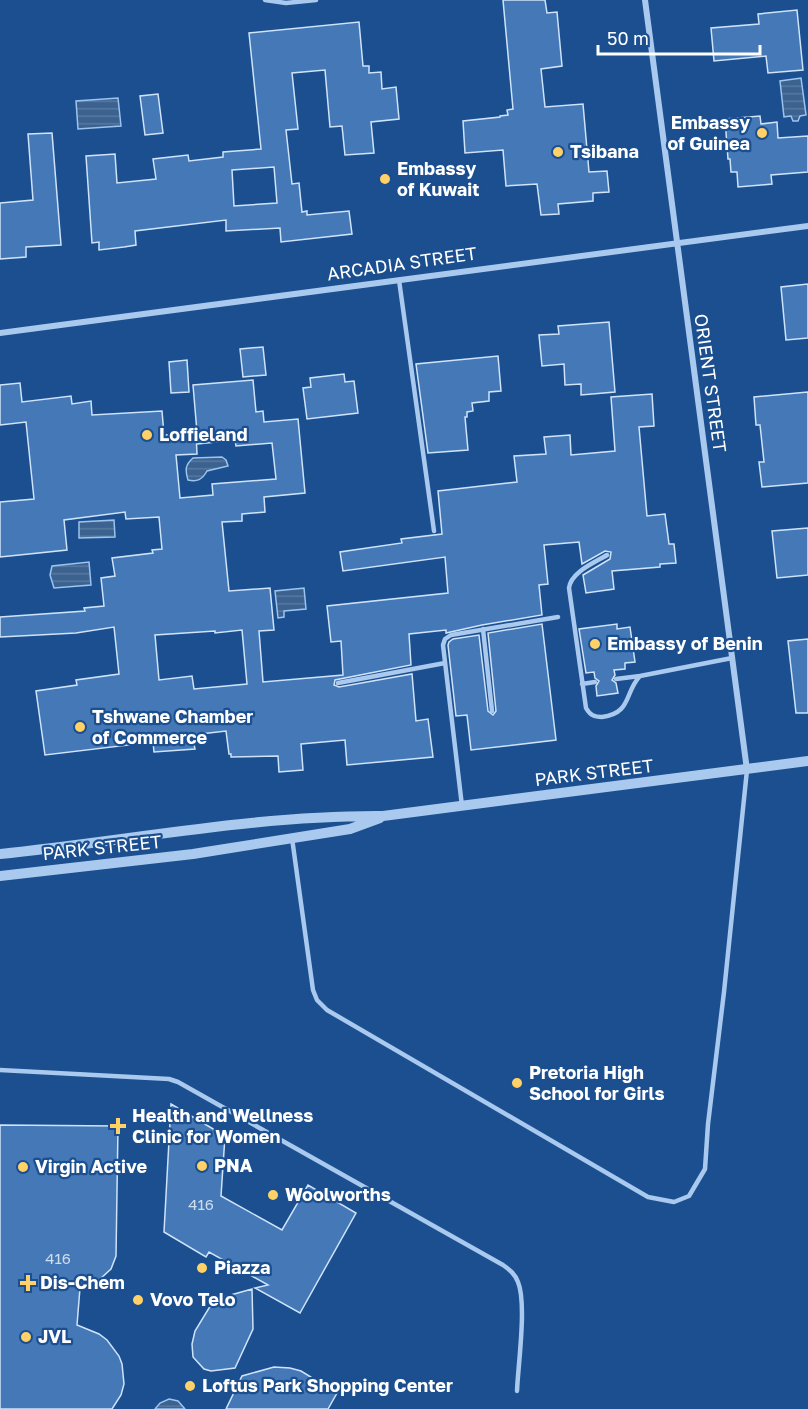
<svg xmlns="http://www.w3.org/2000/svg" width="808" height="1409" font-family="'Golos Text',sans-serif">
<defs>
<pattern id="water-rules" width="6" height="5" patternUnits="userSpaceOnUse" patternTransform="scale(1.5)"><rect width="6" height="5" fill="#3c6290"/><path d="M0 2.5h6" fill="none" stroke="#597aa1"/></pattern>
</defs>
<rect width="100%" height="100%" fill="#1b4f8f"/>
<path fill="url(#water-rules)" stroke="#9cc4f0" stroke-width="1.5" d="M801,78L806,115L800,116L798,121H793L791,116L784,117L780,81Z
M118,98L121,126L78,129L76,101Z
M222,457L226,460L228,466L207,471C202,480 197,482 188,480C185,470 185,465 193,458Z
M114,520L115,537L79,538V522Z
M89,562L91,585L54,588L50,575L52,566Z
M304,588L306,609L284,611V617L278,618L275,591Z
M169,1399L178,1401L185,1409H155L160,1403Z"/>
<path fill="#4478b7" stroke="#cfe3fa" stroke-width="1.5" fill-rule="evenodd" d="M503,0H545L547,13L557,12L562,66L541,69L545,107L583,104L589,172L607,171L609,192L593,193V201L558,204L559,214L541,215L537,184L506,186L503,150L465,153L463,121L500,117V116L508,115L507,110L513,109Z
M797,10L803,70L768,73L766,56L714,61L711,28L759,24L758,14Z
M359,22L363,66H369V73L381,72L382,89L396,87L399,119L371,122L374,153L345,155L342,126L330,127L325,70L292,73L298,129L286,130L292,184L299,183L302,212L307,211V215L349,211L352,234L281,242L280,228L226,231V220L135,231L136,245L124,247L99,250V242L92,243L86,156L115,154L117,183L156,179L153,159L188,155L189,161L223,157V152L261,149L249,33ZM274,167L277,203L234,206L232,170Z
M158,94L163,133L145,135L140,96Z
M760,116L761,124L777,122L778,138L808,136V172L771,175L772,184L738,187L737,172H731L730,159H728L725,119Z
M52,133L61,245L26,247V257L0,259V203L33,200L28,134Z
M808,284V338L786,340L781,287Z
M609,322L615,392L581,395V384L565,385L564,364L542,366L539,335L559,334L558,326Z
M263,347L266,375L243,377L240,349Z
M498,356L501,391L489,392V401L472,403L473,411L467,412V417H465L468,450L428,453L416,364Z
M187,360L189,392L171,393L169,362Z
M344,374L345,382L354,381L358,413L307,419L303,388L311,387L310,378Z
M253,380L256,412L263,411L264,422L298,419L305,493L264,497L265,512L242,514V521L222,522L229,591L270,588L274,630L259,631L263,682L343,675L341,641L331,642L327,606L448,593L445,557L343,571L340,552L402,543L401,539L442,534L438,491L517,482L514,456L546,454L544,437L570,435L571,455L615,451L611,397L652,394L654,426L639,427L647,516L665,514L669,544H674L676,563L660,564V567L612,571L614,589L586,593L583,575L610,559L611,552L605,551L582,564L579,542L544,545L548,584L539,585L542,615L482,625L446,633V630L409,634L411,665L335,680L334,685L339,687L412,674L416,721L428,719L433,757L347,765L345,740L301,744L303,770L279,772L278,756L231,757V754H229L226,731L192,735L195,749L154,752L153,742L45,755L36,691L77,685L76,680L119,674L114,627L76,633L0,637V617L85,611L84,608L104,606L101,578L115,576L112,558L153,553L152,550L162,549L159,517L126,519L125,512L64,520L67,550L0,557V502L34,499L26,422L0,425V385L20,383L22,402L71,396L72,404L91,401L92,415L162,411L164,435L196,433L197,454L176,455L180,498L213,495L212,484L276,479L272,443L236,446L235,440L198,444L193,385ZM242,630L247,684L194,689L192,676L159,680L155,635L215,631V633Z
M808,392V483L762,487L759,462H764L760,425H756L754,397Z
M808,528V575L777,578L772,531Z
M542,624L556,740L471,750L467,715L456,716L448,645L449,642L453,639L479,635L488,711L493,715L496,711L488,633Z
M617,624V629L630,627L635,662L625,663V669L614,670L615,675L612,680L616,683L618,693L597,696L596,686L599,681L595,678L594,672L586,673L579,629Z
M808,639V713H796L788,641Z
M171,1104L225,1136L221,1196L282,1230L308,1185L356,1213L300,1313L255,1288L268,1285L209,1252L206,1257L164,1232Z
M0,1125L118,1126L116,1256L111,1269L100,1279L80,1288L77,1325L99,1334L107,1340L119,1356L122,1364L124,1384L121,1395L112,1409H0Z
M252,1289L253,1329L235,1368L211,1371L204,1369L193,1357L192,1344L195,1331L209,1308L220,1298Z
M274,1367L290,1368L301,1371L337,1393L328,1409H226L242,1376Z"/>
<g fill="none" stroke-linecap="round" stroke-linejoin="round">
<path stroke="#a9c9ee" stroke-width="4.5" d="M265,0L286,3L316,0
M399,280L434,531
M607,555C594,563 571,572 569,588L586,708C590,715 594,717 602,717C632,713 624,693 640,676L732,658
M483,629L492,711
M616,679L640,676
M338,683L445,663
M582,684L595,682
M462,806L443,645L445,639L451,635L558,617
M292,838L313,990L317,1000L327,1010L648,1197L674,1202L689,1196L705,1169L708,1124L724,992L747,770
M0,1070L169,1079L178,1082L503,1265C510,1270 515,1274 518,1282C527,1304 518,1365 517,1391"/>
<path stroke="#a9c9ee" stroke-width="6" d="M645,0L747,770
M0,333L808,226"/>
<path stroke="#a9c9ee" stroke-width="10" d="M0,854C127,841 255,815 383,816L808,761
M0,876L193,854L350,829L380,818"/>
</g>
<g fill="#ffd166" stroke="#1b4f8f" stroke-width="2">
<circle cx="762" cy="133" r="6"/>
<circle cx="558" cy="152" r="6"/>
<circle cx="385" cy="179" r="6"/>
<circle cx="147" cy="435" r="6"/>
<circle cx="595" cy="644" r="6"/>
<circle cx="80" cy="727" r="6"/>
<circle cx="517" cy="1083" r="6"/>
<path d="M115 1117h6v6h6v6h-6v6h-6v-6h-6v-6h6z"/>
<circle cx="202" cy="1166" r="6"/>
<circle cx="23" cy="1167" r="6"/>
<circle cx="273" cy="1195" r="6"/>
<circle cx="202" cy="1268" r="6"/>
<path d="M25 1274h6v6h6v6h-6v6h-6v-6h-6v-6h6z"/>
<circle cx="138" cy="1300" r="6"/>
<circle cx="26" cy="1337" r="6"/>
<circle cx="190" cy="1386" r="6"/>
</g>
<g text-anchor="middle" stroke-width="4.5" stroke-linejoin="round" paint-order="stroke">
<g font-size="15" fill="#d0dded">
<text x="201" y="1210">416</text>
<text x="58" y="1264">416</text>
</g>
<g font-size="18" font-weight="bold" fill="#fff" stroke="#1b4f8f" text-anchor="start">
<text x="750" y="129" text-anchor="end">Embassy<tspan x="750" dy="21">of Guinea</tspan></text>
<text x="570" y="158">Tsibana</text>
<text x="397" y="175">Embassy<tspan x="397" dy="21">of Kuwait</tspan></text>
<text x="159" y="441">Loffieland</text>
<text x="607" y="650">Embassy of Benin</text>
<text x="92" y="723">Tshwane Chamber<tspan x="92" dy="21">of Commerce</tspan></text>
<text x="529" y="1079">Pretoria High<tspan x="529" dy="21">School for Girls</tspan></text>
<text x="132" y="1122">Health and Wellness<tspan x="132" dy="21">Clinic for Women</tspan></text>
<text x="214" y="1172">PNA</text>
<text x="35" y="1173">Virgin Active</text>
<text x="285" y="1201">Woolworths</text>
<text x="214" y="1274">Piazza</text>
<text x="40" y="1289">Dis-Chem</text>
<text x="150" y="1306">Vovo Telo</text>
<text x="38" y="1343">JVL</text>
<text x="202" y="1392">Loftus Park Shopping Center</text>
</g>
<g font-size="18" fill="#fff" stroke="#1b4f8f">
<text transform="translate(402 264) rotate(-8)" y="6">ARCADIA STREET</text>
<text transform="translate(710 383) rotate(82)" y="6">ORIENT STREET</text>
<text transform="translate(594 773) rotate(-7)" y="6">PARK STREET</text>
<text transform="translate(102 848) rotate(-6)" y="6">PARK STREET</text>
</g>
</g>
<path d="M598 45v9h162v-9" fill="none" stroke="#ffffff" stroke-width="3"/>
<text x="607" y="45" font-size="18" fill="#ffffff" stroke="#1b4f8f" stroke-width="4.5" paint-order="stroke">50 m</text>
</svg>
